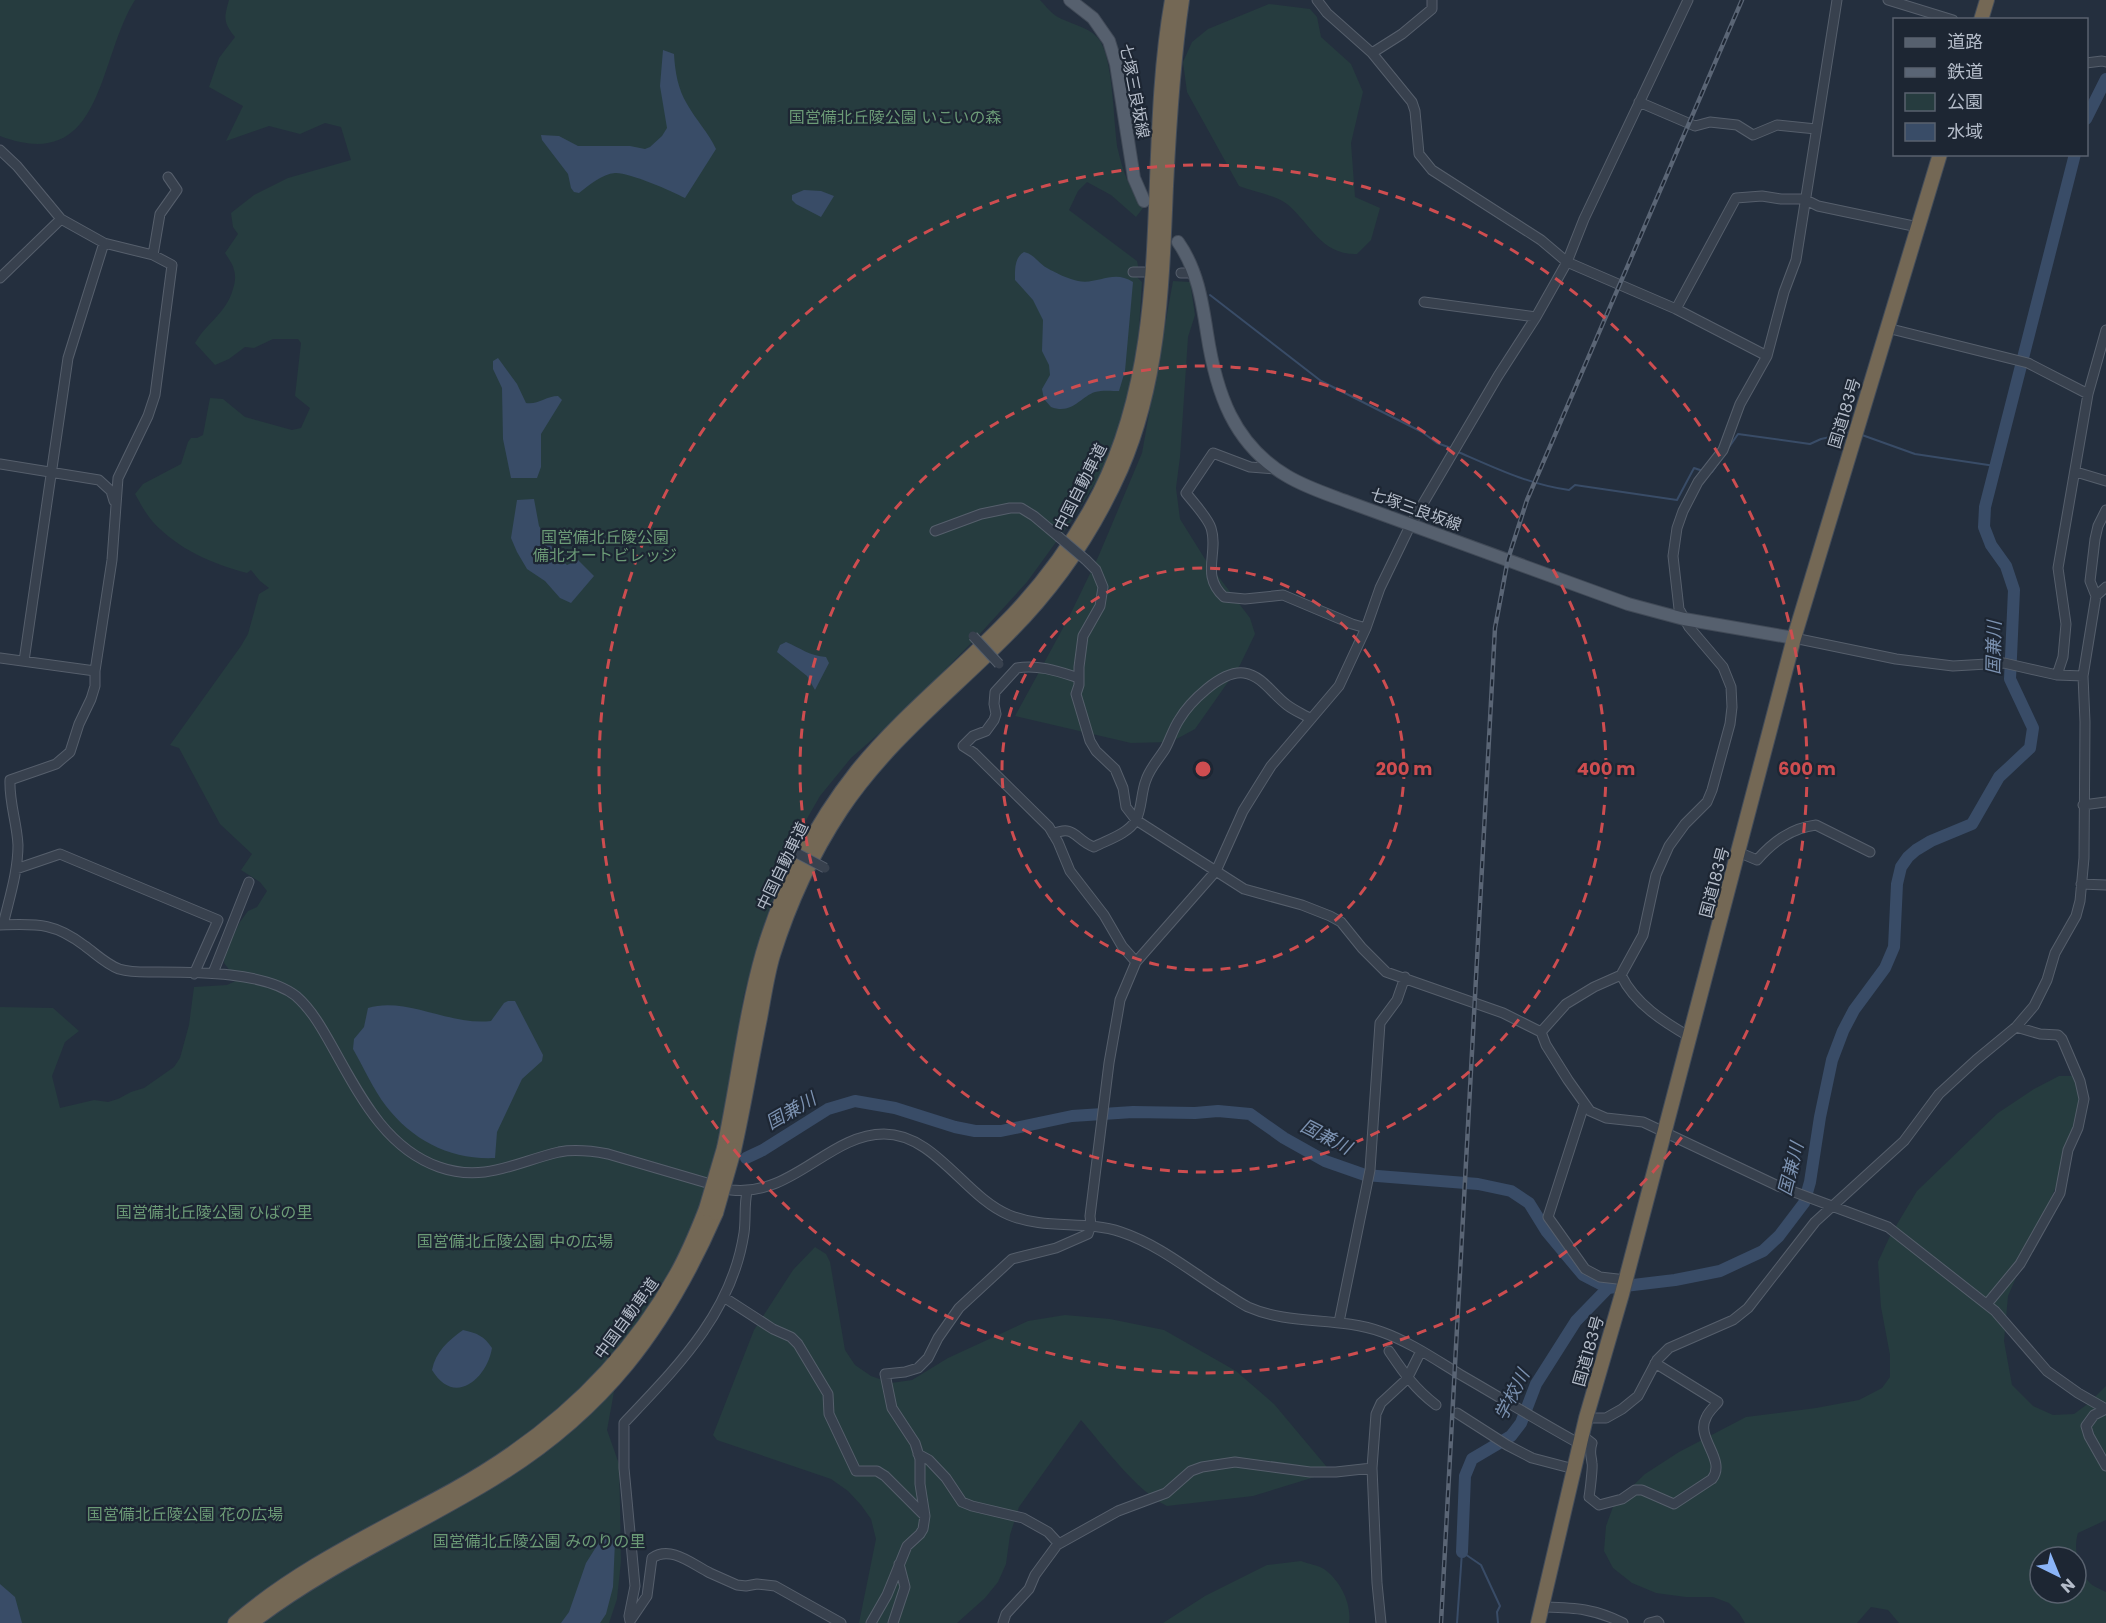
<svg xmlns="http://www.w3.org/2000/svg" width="2106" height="1623" font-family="Poppins,'Noto Sans JP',sans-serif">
<rect width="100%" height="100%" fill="#242f3e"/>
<path fill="#263c3f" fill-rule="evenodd" d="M0,0H135C97,60 104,175 0,136Z
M229,0H1040C1045,5 1050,12 1056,16C1069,24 1087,26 1097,37C1114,54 1113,124 1118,150C1123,173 1130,189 1143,208L1136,217L1111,195L1087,182L1078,191L1069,210L1137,261L1139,271L1136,276L1142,282L1137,358L1117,440L1099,477L1075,516L1027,582L977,637L908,708L851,758L820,796L789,850L762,931L744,995L725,1114L701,1207L685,1247L653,1305L622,1348L607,1430L619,1464L620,1506L621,1561L617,1599L609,1623H0V1007L53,1008L79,1031L65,1042L52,1076L60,1108L94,1100L108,1102L118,1099L131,1092L144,1088L174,1067L180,1058L189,1025L194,987L227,985L248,975L231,972L224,963L225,952L240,922L248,911L257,907L267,891L260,882L241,870L252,854L220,824L179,748L170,745L241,646L248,634L259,594L269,588L260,581L251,570L247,573C212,564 178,549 153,522C146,514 140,503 135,494L143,484L181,464L188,442L191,438H197L203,435L210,398L223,399L245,417L292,430L301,428L310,408L295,396L301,343L298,339H273L254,348L245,347L229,359L215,365L195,343C207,322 226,314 233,289C235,283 236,276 234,270C233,264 228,258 225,253L238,234L233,227L231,213L254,195L288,178L351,160L341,127L325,123L300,134L269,126L226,141L243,106L209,87L219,58L235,37C223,22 224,18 229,0Z
M1269,4L1310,9L1317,17L1321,37L1351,64L1363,92L1351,143L1355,197L1380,208L1371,240L1357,254C1321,255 1311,224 1287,204C1277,196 1252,191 1239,186L1187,92L1183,62L1192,42L1208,29Z
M1173,281L1190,282L1195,315L1188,337L1180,457L1176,488L1180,519L1205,559L1250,618L1255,634L1240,665L1195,729L1171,742L1131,743L1015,716L1069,617L1099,555L1142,453Z
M2059,1076H2074L2085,1084L2089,1099L2073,1148L2008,1296L2004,1341L2012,1385L2033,1406L2053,1415L2074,1414L2089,1403L2106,1386V1520L2078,1533C2073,1548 2078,1570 2089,1582C2093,1587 2101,1589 2106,1592V1623H1899L1888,1610L1871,1607L1857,1623H1745L1739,1613L1729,1603L1713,1597H1686L1656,1593L1632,1583L1613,1568L1604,1551L1606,1526L1614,1504L1645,1474L1679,1452L1746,1417L1816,1408L1859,1400L1882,1388L1890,1377V1355L1881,1307L1878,1262L1890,1236L1917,1191L1998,1113L2034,1089ZM2040,1557H2076V1593H2040Z
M815,1247L826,1254L830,1262L845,1350L855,1365L871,1376L891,1383L912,1380L948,1358L1028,1321L1065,1315L1110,1319L1164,1330L1236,1371L1274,1404L1331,1472L1253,1496L1167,1506C1135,1490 1104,1446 1081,1420L1019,1507L1010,1535L1006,1564L998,1582L985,1598L957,1623H859L876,1539L871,1519L861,1505L848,1491L831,1479L717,1440L713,1435L754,1330L793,1270Z
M1301,1561C1308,1564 1318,1565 1324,1569C1340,1580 1352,1604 1349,1623H1163L1205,1596L1267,1565Z"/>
<path fill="#394c67" d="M663,50L674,54C675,72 678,89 687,104C696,120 708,132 716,149L685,198C672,191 628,172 615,173C602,174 589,185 579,193L574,192L571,188L568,174L542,140L541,135L559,136L578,146H630L645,149L650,147L662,136L667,128L660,86Z
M804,190L821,191L834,196L821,217L796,204L792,200V195Z
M1024,252C1034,254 1038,263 1047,268C1056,273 1068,279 1078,281C1098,285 1113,269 1133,282L1125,371L1119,391C1112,391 1102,390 1095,392C1080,397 1072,415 1051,407L1044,399L1042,389L1050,375L1049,365L1042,351L1043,320L1033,300L1015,280C1015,270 1014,258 1024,252Z
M498,358L517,384L526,403C538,405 546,396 558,396L562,400L541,434V467L537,478H511L503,439L502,388L493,369V361Z
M534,499L539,526L558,557L567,565L578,560L594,576L571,603L560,598L545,581L527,569L517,552L511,538L517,500Z
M786,642C800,648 810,656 826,657L829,663L815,690L807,676L777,652L780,645Z
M508,1001H515L543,1055L542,1061L522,1079L497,1132L495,1158C451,1160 413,1141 386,1106C373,1089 364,1068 353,1049L354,1039L364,1027L368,1008C405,996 451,1026 491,1021L504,1003Z
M463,1330C477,1333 484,1336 492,1348C487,1379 454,1407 432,1370C436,1351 448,1341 463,1330Z
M603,1536L615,1541L613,1587L606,1614L600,1623H561L569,1612L586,1563Z
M0,1584L15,1597L22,1623H0Z"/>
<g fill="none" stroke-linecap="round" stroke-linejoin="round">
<path stroke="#394c67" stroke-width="2" d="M1210,295L1321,381L1422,432L1437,443L1451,448
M1862,435L1915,454L1995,466
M1456,451C1493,467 1530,485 1569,490L1575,485L1677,500L1694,468L1703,471
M1712,472L1738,434L1810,444L1821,439L1848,433
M1462,1552L1481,1565L1500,1606L1497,1612L1498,1623
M1457,1623L1462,1552"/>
<path stroke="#394c67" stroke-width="12" d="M2086,119L2106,79
M746,1158L763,1150L828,1109L855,1101L895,1108L955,1127L975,1131H1001L1072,1116L1133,1112L1195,1113L1218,1111L1250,1114L1284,1138L1325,1161L1365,1175L1478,1184L1511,1191L1529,1203L1547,1232L1583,1275L1608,1288L1675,1280L1720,1271L1763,1251L1779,1236L1804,1203L1810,1182L1820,1117L1832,1060L1843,1031L1854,1010L1885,968L1894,947L1897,884L1901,867L1908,857L1916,850L1931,841L1972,824L1999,777L2030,748L2033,728L2010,679L2014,590L2006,566L1991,545L1984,527L1985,507L2075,154
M1462,1552L1465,1476L1472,1459L1511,1436L1521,1423L1536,1384L1576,1321L1608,1288"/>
<g stroke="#565f6c" stroke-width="11">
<path id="minor" d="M1317,0L1327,13L1372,53L1412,102L1415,111L1419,154L1432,170L1541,240L1567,262L1676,309L1767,356
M1888,0L1953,20
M1372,53L1402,34L1432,9V0
M2086,63L2102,61L2106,62
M1639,102L1695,126L1710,122L1737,125L1753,135L1777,125L1816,129
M0,150L17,166L61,219L104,243L153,255L172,265L155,395L148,416L118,478L112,560L95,671V686L91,699L79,724L70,752L56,764L10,780C9,802 17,823 18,845C18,872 9,899 3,925
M153,255L160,214L177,190L168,177
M1133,272H1144
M1181,273H1195
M0,278L61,219
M1424,302L1536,317
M1676,309L1736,198L1762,196L1781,199H1804L1818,206L1918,227
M1887,328L2028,363L2088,394
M0,464L99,480L111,491L114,501
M1276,469L1250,467L1213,453L1186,493C1193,502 1208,518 1211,528C1219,553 1200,575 1224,597L1245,599L1283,595L1352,624L1366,628
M2076,472L2106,481
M935,531L981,514L1010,508H1021L1034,516L1059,537
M1086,560L1096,570L1103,587L1100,606L1083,636L1079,667V685L1076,694L1090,741L1096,751L1115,769L1123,788L1126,807L1136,820L1244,889L1302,905L1330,916L1341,922L1362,948L1386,972L1503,1013L1541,1032L1546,1045L1568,1080L1590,1111L1606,1118L1643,1122L1778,1186L1888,1227L1995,1311L2047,1371L2078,1393L2106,1409
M2096,596L2106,587
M1794,638L1896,659L1953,666L2004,663L2057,675L2083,676
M0,658L95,671
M24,661L68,358L104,243
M2057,675L2063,657L2066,624L2058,568L2088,394L2106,330
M1079,678C1060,672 1038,664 1017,668L995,692L994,704L996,714L994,720L986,731L973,736L963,746L974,753L1049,827L1058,842L1070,871L1104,915L1122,946L1136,962
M2083,805L2106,802
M1053,834C1075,824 1075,840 1094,847C1107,840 1128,834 1136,820C1142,809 1141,792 1146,780C1150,768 1158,760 1165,749C1170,740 1173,729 1179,720C1189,703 1221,670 1244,673C1263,676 1272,694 1287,705C1295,711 1303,714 1311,719
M1738,852L1757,860C1773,842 1791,828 1816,825L1870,852
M16,869L60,854L218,920L194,974
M2081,884L2106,885
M0,925C37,924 54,922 85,946C96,954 106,964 119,969C133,973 145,972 159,972C197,972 266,972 296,996C312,1010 323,1030 333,1048C359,1094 385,1148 439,1167C484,1183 516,1162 559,1152C575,1149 592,1151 608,1154L731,1190C793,1197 829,1134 884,1134C935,1134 965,1197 1009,1215C1045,1230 1085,1220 1121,1232C1157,1244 1188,1269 1219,1289C1229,1295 1238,1302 1248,1307C1291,1326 1338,1316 1382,1332C1410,1342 1436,1360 1461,1375C1501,1398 1540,1422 1580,1444
M213,973L249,882
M1621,975C1635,1004 1664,1022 1690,1037
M1541,1032L1566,1004L1594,987L1621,975L1643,935L1656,875L1669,846L1685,824L1707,802L1712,790L1730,724L1732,707L1731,687L1723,667L1689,627L1679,609L1673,556L1677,528L1683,511L1698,482L1723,450L1740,404L1767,356L1784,292L1796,260L1837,0
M1584,1105L1548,1217L1585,1269L1600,1277L1626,1280
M747,1192C744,1205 746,1219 744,1233C732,1313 677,1367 624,1423V1468L635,1586L629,1616L630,1621L647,1596L652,1558C671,1545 692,1564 710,1573C719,1577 728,1581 737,1585L746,1586L757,1584L775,1586L841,1623
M725,1298L773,1329L791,1337L798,1344L828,1394L829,1414L856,1471H877L885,1476L925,1516
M1987,1304L2020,1264L2060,1193L2068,1150L2078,1128L2084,1099L2080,1081L2062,1039L2058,1035L2040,1034L2016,1027
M1339,1322L1370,1170L1380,1023L1397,1000L1405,977
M1389,1351C1404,1373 1414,1388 1436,1405
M2106,1409L2094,1415L2086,1426L2089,1436L2106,1466
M1457,1413L1507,1445L1532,1458L1574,1469
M1586,1418H1606L1622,1409L1638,1396L1657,1360L1669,1348L1733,1320L1748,1308L1815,1222L1904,1141L1939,1094L1976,1060L2016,1027L2034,1006L2047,980L2055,953L2076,916L2080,901L2084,858L2085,722L2083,676L2096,596L2090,581L2095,539L2098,526L2106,510
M1583,1436L1592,1443C1589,1452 1591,1454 1592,1463C1593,1466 1590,1491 1589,1497L1599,1505L1622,1499L1635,1490H1642L1674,1504L1712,1479C1727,1460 1695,1438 1706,1418C1708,1412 1714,1407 1718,1402L1655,1363
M918,1454L929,1460L946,1478L962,1502L972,1506L1023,1518L1048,1532L1059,1544
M1542,1607C1575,1608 1593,1608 1623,1623
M871,1623L887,1595L907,1546L920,1534L923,1529L925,1516L920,1484V1459L915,1443L892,1408L885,1374L905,1372L918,1368L928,1358L938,1338L959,1308L1012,1259L1056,1248L1088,1234L1091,1225L1090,1216L1109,1063L1118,1012L1120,1000L1136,962L1216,871L1243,811L1271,766L1339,686L1366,628L1380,588L1411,524L1498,376L1536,317L1567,262L1584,219L1688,0
M893,1623L905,1587L899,1564
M1003,1623L1006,1614L1029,1589L1035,1575L1057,1545L1118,1511L1166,1493L1191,1471L1202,1467L1235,1462L1310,1472H1336L1372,1468
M1381,1623L1377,1583L1372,1468L1376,1414L1381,1403L1407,1379L1421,1351
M1649,1623L1657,1621L1659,1623"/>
</g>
<g stroke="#414a57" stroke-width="14">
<path id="major" d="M1070,0L1093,18L1109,41L1116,64L1134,178L1144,201
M1178,242C1197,269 1202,300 1207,333C1216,392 1233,444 1287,476C1307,488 1330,495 1351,503L1628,604L1684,619L1794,638"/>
</g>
<g stroke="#434c59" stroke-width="16">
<path id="highway" d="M1981,20L1987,0
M724,1148C738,1083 745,1016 763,953C782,888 815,824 857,771C900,718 954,675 1002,626C1041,587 1075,541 1100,492C1177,339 1143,163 1172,0
M734,1150C744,1106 751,1062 760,1018C764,997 767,975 773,955C789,904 812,854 841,810C887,741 952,691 1009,633C1056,586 1094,530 1121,469C1160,379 1162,282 1166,186C1169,124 1173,61 1182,0
M235,1623C299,1567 379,1531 453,1490C545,1439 624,1369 676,1275C688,1254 697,1232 706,1209
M251,1623C326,1565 413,1528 493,1479C603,1412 665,1330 716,1213
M1538,1623L1586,1418L1622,1294L1794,638L1940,154"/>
</g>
<use href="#minor" stroke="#38414e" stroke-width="9"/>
<use href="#major" stroke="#56606e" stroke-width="12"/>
<use href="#highway" stroke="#746855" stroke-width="14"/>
<g stroke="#5a6575" stroke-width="4.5">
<path id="rail" d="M1441,1623L1495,628L1508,559L1527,500L1742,0"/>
</g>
<use href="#rail" stroke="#1d2633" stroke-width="2" stroke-dasharray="7" stroke-linecap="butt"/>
<g stroke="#565f6c" stroke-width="11" stroke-linecap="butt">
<path id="minor-bridge" d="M1059,537L1086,560
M973,636L999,664
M791,850L825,868"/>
</g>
<g stroke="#434c59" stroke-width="16" stroke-linecap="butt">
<path id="highway-bridge" d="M706,1209L724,1148
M716,1213L734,1150"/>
</g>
<use href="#minor-bridge" stroke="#38414e" stroke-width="9"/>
<use href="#highway-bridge" stroke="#746855" stroke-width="14"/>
</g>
<g fill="none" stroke="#ce4d50" stroke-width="3" stroke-dasharray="10 8">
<circle cx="1203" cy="769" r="201"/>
<circle cx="1203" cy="769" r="403"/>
<circle cx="1203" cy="769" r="604"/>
</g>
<g text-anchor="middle" stroke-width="4.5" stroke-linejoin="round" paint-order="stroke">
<g font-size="16" fill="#b4bcc9" stroke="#1d2633">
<text transform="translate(1135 91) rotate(79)" y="6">七塚三良坂線</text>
<text transform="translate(1844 413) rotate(-73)" y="6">国道183号</text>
<text transform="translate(1080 487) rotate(-63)" y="6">中国自動車道</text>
<text transform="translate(1416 509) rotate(20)" y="6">七塚三良坂線</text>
<text transform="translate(782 866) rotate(-64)" y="6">中国自動車道</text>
<text transform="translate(1714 882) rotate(-75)" y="6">国道183号</text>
<text transform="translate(626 1318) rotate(-54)" y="6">中国自動車道</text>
<text transform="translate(1588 1351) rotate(-74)" y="6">国道183号</text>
</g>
<g font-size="16" fill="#6b9a76" stroke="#1d2633">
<text x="895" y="123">国営備北丘陵公園 いこいの森</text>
<text x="605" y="543">国営備北丘陵公園<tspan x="605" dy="18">備北オートビレッジ</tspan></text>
<text x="214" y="1218">国営備北丘陵公園 ひばの里</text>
<text x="515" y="1247">国営備北丘陵公園 中の広場</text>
<text x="185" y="1520">国営備北丘陵公園 花の広場</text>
<text x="539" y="1547">国営備北丘陵公園 みのりの里</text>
</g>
<g font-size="18" font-style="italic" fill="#7c92b1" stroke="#1d2633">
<text transform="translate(1994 648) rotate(-89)" y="6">国兼川</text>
<text transform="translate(791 1111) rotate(-30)" y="6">国兼川</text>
<text transform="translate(1326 1137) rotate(27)" y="6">国兼川</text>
<text transform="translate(1791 1169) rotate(-76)" y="6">国兼川</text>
<text transform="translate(1512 1395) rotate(-63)" y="6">学校川</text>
</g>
</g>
<circle cx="1203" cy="769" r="9" fill="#ce4d50" stroke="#1d2633" stroke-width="3"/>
<g font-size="18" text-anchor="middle" font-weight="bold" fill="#ce4d50" stroke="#1d2633" stroke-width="4.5" stroke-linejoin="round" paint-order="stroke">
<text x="1404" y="775">200 m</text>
<text x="1606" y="775">400 m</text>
<text x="1807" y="775">600 m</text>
</g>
<rect x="1893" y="18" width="195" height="138" fill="#1d2633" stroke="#59626f" stroke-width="1.5"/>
<rect x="1905" y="38" width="30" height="9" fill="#56606e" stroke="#59626f" stroke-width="1.5"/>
<text x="1947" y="48" font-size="18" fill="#b4bcc9">道路</text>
<rect x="1905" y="68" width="30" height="9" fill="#5a6575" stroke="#59626f" stroke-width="1.5"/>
<text x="1947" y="78" font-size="18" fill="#b4bcc9">鉄道</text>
<rect x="1905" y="93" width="30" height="18" fill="#263c3f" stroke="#59626f" stroke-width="1.5"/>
<text x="1947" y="108" font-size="18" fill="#b4bcc9">公園</text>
<rect x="1905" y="123" width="30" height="18" fill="#394c67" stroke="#59626f" stroke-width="1.5"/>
<text x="1947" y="138" font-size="18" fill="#b4bcc9">水域</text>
<g transform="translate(2058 1575) rotate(137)"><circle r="28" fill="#1d2633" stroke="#59626f" stroke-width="1.5"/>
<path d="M0-4.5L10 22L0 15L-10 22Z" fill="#8ab4f8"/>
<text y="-9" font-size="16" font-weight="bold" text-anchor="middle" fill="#b4bcc9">N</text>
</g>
</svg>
